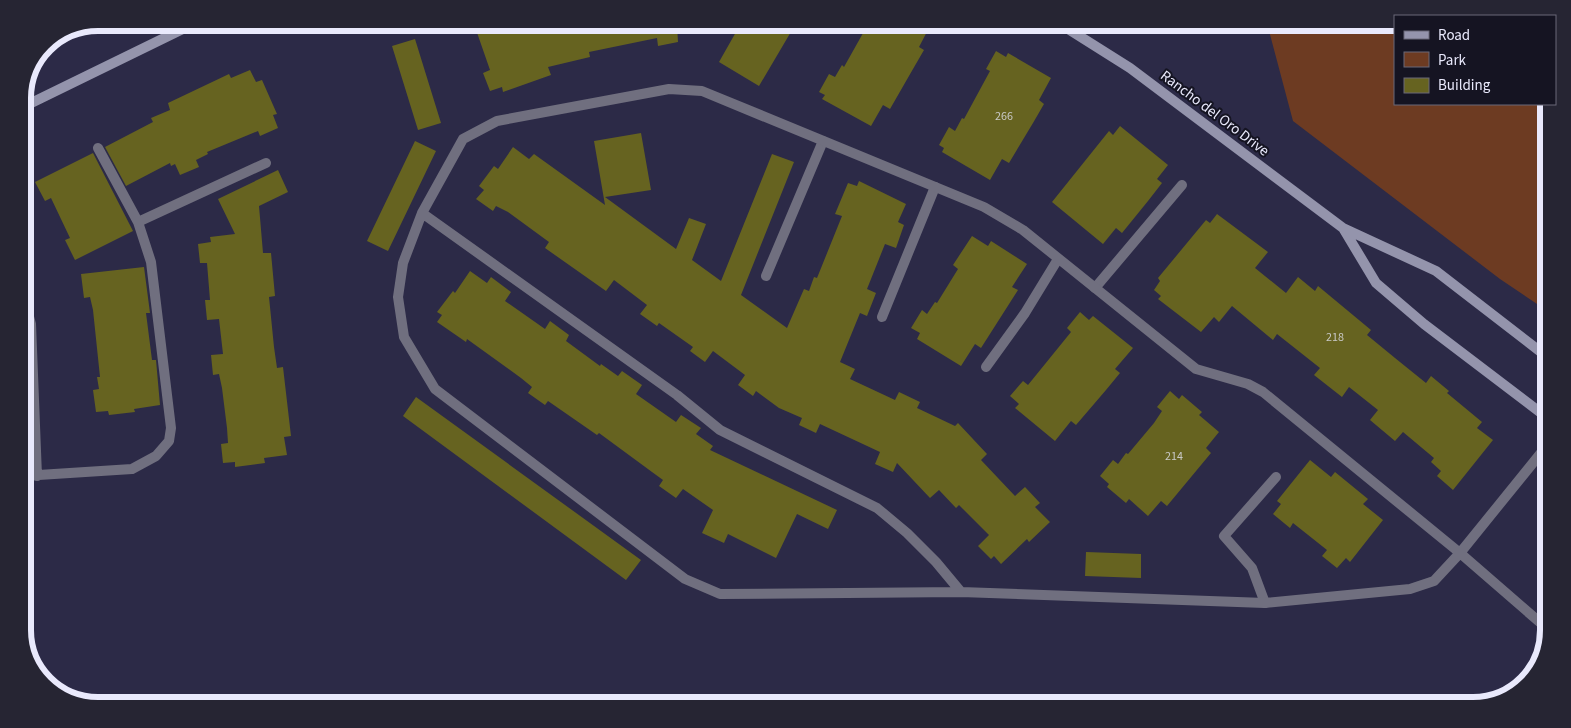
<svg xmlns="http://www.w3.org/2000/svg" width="1571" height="728" font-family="'Source Sans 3',sans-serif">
<rect width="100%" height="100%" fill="#2c2a47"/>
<path fill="#6d3b22" d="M1268,27L1395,28V104H1548L1546,310L1500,279L1293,121Z"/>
<path fill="#666320" d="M474,24H542L543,28L563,24L677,25L678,42L658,46L657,38L589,52L590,57L548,67L551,75L503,92L502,87L490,91L483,73L490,70Z
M740,25H795L759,86L719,62Z
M867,26H930L919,47L924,50L913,69L890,109L883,105L871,126L822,99L825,95L819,92L829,74L835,77L842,65L844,67Z
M415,39L441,123L418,130L392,46Z
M996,51L1006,57L1008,53L1051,78L1039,100L1044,104L1033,123L1009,163L1002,159L990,180L942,152L944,148L939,145L949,127L955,131L962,118L964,119L990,71L986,69Z
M250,70L256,82L262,80L277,114L273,115L278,128L260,136L258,131L207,152L208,154L196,160L199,167L180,175L175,164L171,166L170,163L126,186L105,147L153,122L151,118L170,110L168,103L229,74L231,78Z
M1120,126L1168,165L1157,179L1162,183L1148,201L1122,233L1116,228L1103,244L1052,202L1109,131L1113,135Z
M641,133L651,190L605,197L676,249L689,218L706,224L692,260L721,281L772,154L794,162L741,295L787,328L804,289L809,291L814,277L817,278L842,216L835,214L848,183L857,186L859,181L906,204L898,222L904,225L896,248L885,244L867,289L876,293L867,316L860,313L840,362L855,369L850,379L895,400L899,392L920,402L917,408L955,426L958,423L987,454L981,460L1015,496L1025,487L1040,503L1035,507L1050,522L1029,542L1027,539L1001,564L994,556L991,559L978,546L989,535L959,505L956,508L939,490L930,498L897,463L893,472L875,464L880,452L820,424L816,433L799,425L802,418L779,408L756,391L753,396L738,385L745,375L713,351L705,362L690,351L693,347L659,323L657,326L640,314L647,305L614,280L606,291L545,248L549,242L508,212L496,206L493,211L476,199L484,190L479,186L494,166L498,169L513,147L529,159L534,154L605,205L594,141Z
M415,141L436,151L388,251L367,241Z
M93,153L133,231L75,260L65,240L70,238L51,198L45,201L35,182Z
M278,170L288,192L259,206L263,253H271L275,296L269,297L274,347L277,368L283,367L291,436L284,437L287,455L264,458L265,463L235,467V462L223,463L221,444L228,443L227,428L222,388L219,374L213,375L211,355L223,354L219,319L207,320L205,300H210L207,263H200L198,244L211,242L210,237L235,234L218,199Z
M1217,214L1268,252L1255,268L1286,293L1298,277L1315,291L1318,286L1371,330L1367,335L1395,358L1426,383L1431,376L1449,391L1447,393L1482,422L1477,428L1493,440L1453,490L1437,476L1441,471L1431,462L1434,458L1403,432L1395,441L1370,420L1378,410L1349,387L1342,397L1314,375L1320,368L1277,334L1273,340L1232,306L1219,322L1214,317L1201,332L1158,299L1161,296L1154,290L1160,281L1158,278L1206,220L1210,223Z
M972,236L988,246L991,241L1027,264L1012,287L1018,290L981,348L975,344L961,366L917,339L920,333L911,328L922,310L927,314L935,302L937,303L958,269L953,265Z
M144,267L150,313H146L152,360H156L160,405L134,409L135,412L109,415L108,411L96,412L93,390L99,389L97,377H100L93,310L90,297L84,298L81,274Z
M470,271L487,283L491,277L511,292L505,301L545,329L550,321L569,335L566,341L600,366L601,364L618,376L622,371L642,385L636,394L676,422L681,415L701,428L696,434L713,446L710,450L837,510L828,529L797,514L776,558L728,534L724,543L702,533L713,510L683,489L676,498L659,486L663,480L652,472L599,433L597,435L548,401L545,405L528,393L532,387L521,378L467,339L466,342L437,322L442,315L437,312L453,291L455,293Z
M1080,312L1089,320L1093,316L1133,348L1115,369L1120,373L1106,390L1076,425L1071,421L1055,441L1015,408L1019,404L1010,396L1023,381L1028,385L1071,332L1067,328Z
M1170,391L1179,399L1182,395L1202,412L1199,415L1219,432L1206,448L1211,453L1167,506L1161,501L1148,516L1129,499L1126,503L1107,487L1109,484L1100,476L1113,460L1118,464L1126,453L1128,454L1154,423L1162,411L1157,407Z
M416,397L641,560L626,580L403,416Z
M1310,460L1331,477L1335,472L1368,499L1363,504L1383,520L1350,562L1346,558L1337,568L1322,556L1327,550L1293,523L1290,528L1273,514L1281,504L1277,501Z
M1086,552L1141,554V578L1085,576Z"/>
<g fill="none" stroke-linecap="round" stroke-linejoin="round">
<path stroke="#706f7f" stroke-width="10" d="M138,222L266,163
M766,276L823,141
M1095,288L1182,185
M23,295L31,324L37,476
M882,317L935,187
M986,367L1025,313L1058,259
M23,476L132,469L156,456L169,441L171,428L151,262L138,222L98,148
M1265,603L1252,568L1224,536L1276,477"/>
<path stroke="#706f7f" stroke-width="10" d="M422,213L677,395L720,430L877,508L907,533L936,562L961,592L1265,603L1410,589L1434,581L1460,553L1545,448
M961,592L720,594L685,579L435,389L404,337L398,297L403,263L422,213L463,139L497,121L669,89L702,91L984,207L1023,230L1196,369L1248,384L1263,392L1460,553L1543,625"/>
<path stroke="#9494ac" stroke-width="10" d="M1065,27L1130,68L1343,228L1436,271L1546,356
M23,107L195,23
M1343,228L1376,283L1424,324L1545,416"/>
</g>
<g text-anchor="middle" stroke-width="4" stroke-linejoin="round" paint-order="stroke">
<g font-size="12" fill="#c8c8c5">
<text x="1004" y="120">266</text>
<text x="1335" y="341">218</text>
<text x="1174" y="460">214</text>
</g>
<g font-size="15" fill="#e9e9fc" stroke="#151422">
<text transform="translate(1215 113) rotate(37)" y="5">Rancho del Oro Drive</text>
</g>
</g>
<path d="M0 0H1571V728H0ZM98 31H1473A67 67 0 0 1 1540 98V630A67 67 0 0 1 1473 697H98A67 67 0 0 1 31 630V98A67 67 0 0 1 98 31Z" fill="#262533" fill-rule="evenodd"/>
<path fill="none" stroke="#e9e9fc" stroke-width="6" d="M98 31H1473A67 67 0 0 1 1540 98V630A67 67 0 0 1 1473 697H98A67 67 0 0 1 31 630V98A67 67 0 0 1 98 31Z"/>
<rect x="1394" y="15" width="162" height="90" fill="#151422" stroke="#6a6979"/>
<rect x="1404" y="31" width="25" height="8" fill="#9494ac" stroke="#6a6979"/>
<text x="1438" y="40" font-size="15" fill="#e9e9fc">Road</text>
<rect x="1404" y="52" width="25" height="15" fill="#6d3b22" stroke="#6a6979"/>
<text x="1438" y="65" font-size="15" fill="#e9e9fc">Park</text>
<rect x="1404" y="78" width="25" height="15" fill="#666320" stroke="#6a6979"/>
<text x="1438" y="90" font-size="15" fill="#e9e9fc">Building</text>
</svg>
